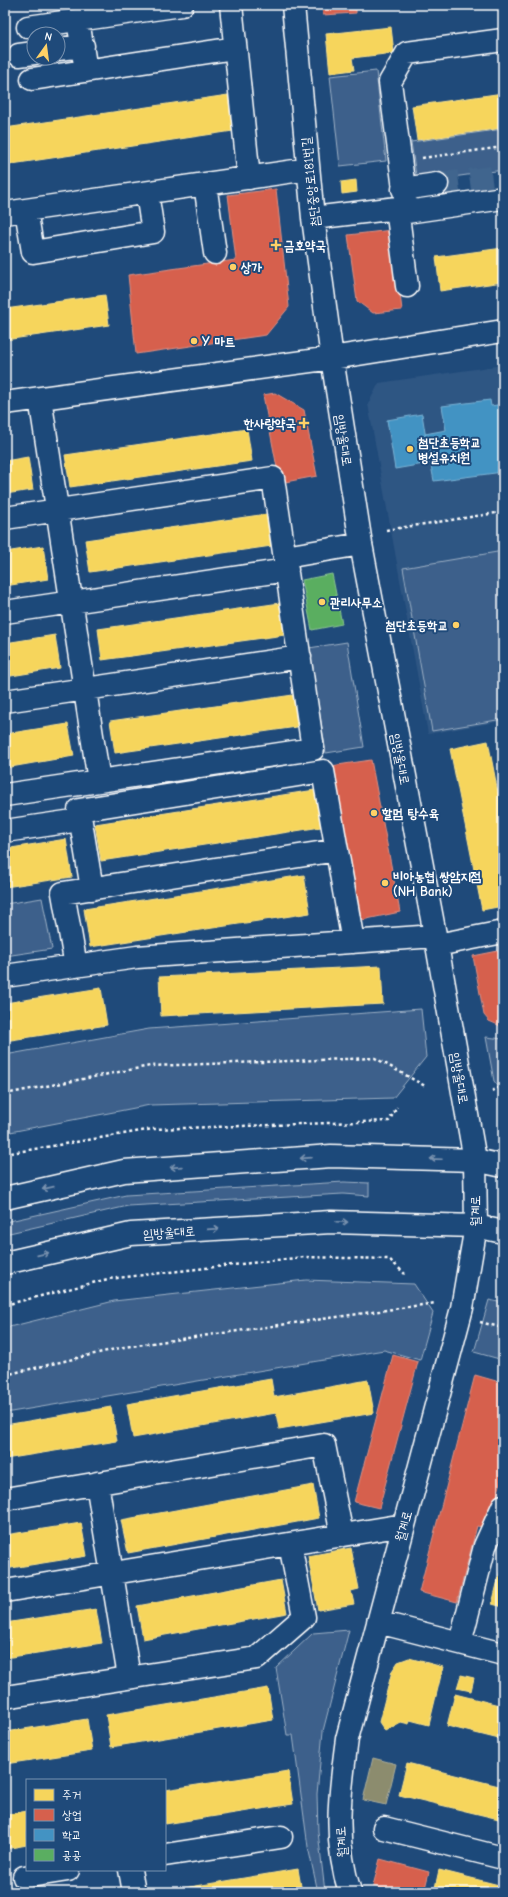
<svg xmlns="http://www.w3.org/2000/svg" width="508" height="1897" font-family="'Comic Neue','Poor Story',sans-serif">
<rect width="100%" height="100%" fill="#1f4a7a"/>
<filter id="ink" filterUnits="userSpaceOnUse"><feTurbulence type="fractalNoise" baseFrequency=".025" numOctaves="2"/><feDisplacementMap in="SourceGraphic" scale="8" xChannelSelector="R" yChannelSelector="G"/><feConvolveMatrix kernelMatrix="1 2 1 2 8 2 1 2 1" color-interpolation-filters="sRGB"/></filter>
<g filter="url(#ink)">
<path fill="#2e5683" d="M503,365V721L428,734L368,404L379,383Z"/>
<path fill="#3c618b" stroke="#9eb0c5" d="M376,71L386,161L340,166L330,76Z
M503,129V170L417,182L411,142Z
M503,551V719L432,731L403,568Z
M347,642L364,747L326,753L309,648Z
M42,898L52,949L5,956V904Z
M421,1009L426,1057L393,1098L150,1105L5,1133V1055L149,1029Z
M486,1037L503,1039V1092L494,1081Z
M344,1182L369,1183V1196L343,1194L128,1206L5,1234V1222L126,1195Z
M306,1280L414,1284L433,1313L420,1360L384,1350L5,1413V1328L114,1301Z
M489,1300L503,1303V1360L474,1352Z
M349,1630L323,1731L317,1794L318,1832L325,1892H318L308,1847L293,1735H287L276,1668L313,1633Z"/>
<path fill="#f6d55c" stroke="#f9e28d" d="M391,27L394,53L352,58L354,70L330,73L326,34Z
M503,93V128L417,140L412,106Z
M228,95L233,131L5,165V128Z
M356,180L357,192L342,194L341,182Z
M503,248V282L440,291L436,257Z
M105,295L109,325L5,340V309Z
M247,429L252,461L70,487L65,455Z
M28,457L33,490L5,494V461Z
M267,514L272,546L90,572L85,540Z
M43,546L48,579L5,586V552Z
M280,603L285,635L102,660L98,629Z
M55,635L60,668L5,677V643Z
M293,695L297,727L115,753L110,721Z
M68,724L74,756L5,768V734Z
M488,741L503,818V906L482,910L450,749Z
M315,790L321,827L101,861L95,824Z
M66,839L72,877L5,887V849Z
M304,875L310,913L90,947L84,909Z
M381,966L383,1004L161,1016L159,977Z
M101,988L107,1025L5,1041V1003Z
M271,1379L274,1397L368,1380L374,1413L279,1429L276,1413L133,1438L127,1404Z
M111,1407L117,1441L5,1459V1425Z
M313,1485L319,1518L128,1553L121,1520Z
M81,1523L87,1556L5,1569V1535Z
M351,1548L359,1589L351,1591L354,1604L318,1610L308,1556Z
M500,1572L503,1573V1607L492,1604Z
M281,1580L287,1613L143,1639L137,1606Z
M96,1609L102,1643L5,1658V1623Z
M409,1658L443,1667L429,1725L410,1720L409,1724L401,1722L385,1731L379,1722L392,1671L398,1662Z
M461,1675L474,1678L471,1691L457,1688Z
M268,1688L273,1720L111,1747L106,1715Z
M455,1694L503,1706V1740L447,1726Z
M87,1719L92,1751L5,1764V1732Z
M407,1763L503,1787V1820L399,1795Z
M288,1771L293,1804L165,1824V1790Z
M27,1811V1845L5,1849V1815Z
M298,1869L302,1892H160Z
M439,1870L503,1886V1892H434Z"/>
<path fill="#d6604d" stroke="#e29082" d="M322,5H356V13L323,15Z
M276,189L289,307L266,335L136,354L128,275L236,260L228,195Z
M392,230L402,310L373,313L357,301L348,235Z
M275,393L304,410L317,476L280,483L263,395Z
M371,760L400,912L362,920L331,766Z
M503,950V1027L489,1021L484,1015L473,956Z
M393,1355L418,1362L379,1508L354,1502Z
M475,1375L503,1383V1473L489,1528L477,1526L457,1602L419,1592Z
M380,1859L429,1872L424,1892H396L373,1886Z"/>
<path fill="#4393c3" stroke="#7bb3d5" d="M490,400L491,406L503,404V472L434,481L425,434L446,430L442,406Z
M422,414L430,463L395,469L387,420Z"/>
<path fill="#5aae61" stroke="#8cc690" d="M332,574L342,624L312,630L302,580Z"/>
<path fill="#8c8c6e" stroke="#aeae9a" d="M373,1758L396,1764L386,1805L363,1800Z"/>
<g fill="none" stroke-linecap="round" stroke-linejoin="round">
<path stroke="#41658e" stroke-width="22" stroke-dasharray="22 11" stroke-linecap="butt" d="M437,184L501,176"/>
<g stroke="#fff" stroke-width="25">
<path id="minor" d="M231,5L249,178
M293,5L313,218L332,358L361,544L437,945L475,1160L476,1226L462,1308L347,1739C340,1791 333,1841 350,1892
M78,20L86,71
M28,27L182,5
M503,40L407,53L390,82L407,212L503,198
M58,49L83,46
M19,55L34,53
M32,79L235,48
M205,184L215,253
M403,189L437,184
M397,208L407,286
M26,210L33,252L153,232L147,193
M5,213L308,169
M313,218L406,207
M40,398L99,781
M5,403L332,358L503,331
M5,518L273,478L313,749L5,795
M285,557L361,544
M5,612L287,570
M5,701L300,657
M5,831L80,820
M92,889L79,810L323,771L353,942
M437,945L503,932
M76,966L63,893L337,850
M5,976L137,957L435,936
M97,1483L129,1677
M5,1499L324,1445L342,1535
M5,1591L404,1525
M378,1622L503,1654
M460,1643L485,1546L503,1506
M5,1697L257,1658L304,1617L290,1544
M384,1828L503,1858
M165,1855L281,1837
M130,1870L134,1892
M24,1877L68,1870"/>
</g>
<g stroke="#fff" stroke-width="25">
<path id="major" d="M5,1198L124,1171L331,1156L475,1160L503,1166
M5,1263L131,1234L331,1222L476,1226L503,1232"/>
</g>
<path stroke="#fff" stroke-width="2.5" stroke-dasharray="3 3" stroke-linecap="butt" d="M422,158L503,147
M386,530L503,512
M492,1091L503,1086
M5,1094L150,1066L375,1058L425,1086
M5,1154L153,1129L389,1121L397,1107
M5,1305L108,1279L304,1257L389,1259L405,1274
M480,1322L503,1328
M5,1375L124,1347L436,1303"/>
<use href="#minor" stroke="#1f4a7a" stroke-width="22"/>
<use href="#major" stroke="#1f4a7a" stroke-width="22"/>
</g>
<defs><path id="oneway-shaft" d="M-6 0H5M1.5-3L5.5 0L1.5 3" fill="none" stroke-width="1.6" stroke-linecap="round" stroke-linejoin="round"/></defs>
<g stroke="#7992af">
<use href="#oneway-shaft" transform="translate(306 1158) rotate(176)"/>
<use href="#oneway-shaft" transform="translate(436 1159) rotate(-178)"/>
<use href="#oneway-shaft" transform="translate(176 1167) rotate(176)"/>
<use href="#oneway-shaft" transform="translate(48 1188) rotate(167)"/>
<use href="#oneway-shaft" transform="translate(342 1222) rotate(2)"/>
<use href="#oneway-shaft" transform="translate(213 1229) rotate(-4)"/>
<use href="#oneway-shaft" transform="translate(43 1254) rotate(-13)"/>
</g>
</g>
<g fill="#ffd166" stroke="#1f4a7a" stroke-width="1.5">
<path d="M274 239h4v4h4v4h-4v4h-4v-4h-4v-4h4z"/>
<circle cx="233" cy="267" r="4"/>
<circle cx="194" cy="341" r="4"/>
<path d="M302 417h4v4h4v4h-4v4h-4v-4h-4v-4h4z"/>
<circle cx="410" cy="449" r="4"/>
<circle cx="322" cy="602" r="4"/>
<circle cx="456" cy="625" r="4"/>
<circle cx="374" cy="813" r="4"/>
<circle cx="385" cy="883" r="4"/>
</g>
<g text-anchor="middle" stroke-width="4" stroke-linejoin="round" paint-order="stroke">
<g font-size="13" fill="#fff" stroke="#1f4a7a">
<text transform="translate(310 182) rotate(-96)" y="5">첨단중앙로181번길</text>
<text transform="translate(344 440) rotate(81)" y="5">임방울대로</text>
<text transform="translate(401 759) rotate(79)" y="5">임방울대로</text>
<text transform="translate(460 1078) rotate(80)" y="5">임방울대로</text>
<text transform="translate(475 1211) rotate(-90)" y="5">월계로</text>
<text transform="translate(169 1232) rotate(-4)" y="5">임방울대로</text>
<text transform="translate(403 1526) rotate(-75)" y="5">월계로</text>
<text transform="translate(341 1842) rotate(-94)" y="5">월계로</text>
</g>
<g font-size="13" font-weight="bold" fill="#fff" stroke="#1f4a7a" text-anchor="start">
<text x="284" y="250">금호약국</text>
<text x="241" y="272">상가</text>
<text x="202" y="346">Y 마트</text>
<text x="296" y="428" text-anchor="end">한사랑약국</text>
<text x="418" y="447">첨단초등학교<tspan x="418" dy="15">병설유치원</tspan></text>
<text x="330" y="607">관리사무소</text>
<text x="448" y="630" text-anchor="end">첨단초등학교</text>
<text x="382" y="818">할멈 탕수육</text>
<text x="393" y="881">비아농협 쌍암지점<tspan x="393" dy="15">(NH Bank)</tspan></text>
</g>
</g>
<rect width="508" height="1897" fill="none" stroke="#1f4a7a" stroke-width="20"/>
<rect x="10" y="10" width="488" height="1877" fill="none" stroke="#fff" stroke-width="1.5" filter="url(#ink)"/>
<rect x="26" y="1779" width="140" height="92" fill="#1f4a7a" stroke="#7992af"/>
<rect x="34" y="1789" width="20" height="12" fill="#f6d55c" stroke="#7992af"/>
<text x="62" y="1799" font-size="12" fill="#ffffff">주거</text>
<rect x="34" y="1809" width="20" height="12" fill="#d6604d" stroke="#7992af"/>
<text x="62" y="1819" font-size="12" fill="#ffffff">상업</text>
<rect x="34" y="1829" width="20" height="12" fill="#4393c3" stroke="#7992af"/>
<text x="62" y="1839" font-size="12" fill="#ffffff">학교</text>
<rect x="34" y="1849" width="20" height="12" fill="#5aae61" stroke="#7992af"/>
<text x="62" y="1859" font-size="12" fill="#ffffff">공공</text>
<g transform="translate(46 46) rotate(14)"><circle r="19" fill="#1f4a7a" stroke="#7992af"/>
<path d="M0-3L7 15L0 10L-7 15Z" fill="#ffd166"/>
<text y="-6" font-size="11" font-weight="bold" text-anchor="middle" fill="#ffffff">N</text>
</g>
</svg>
